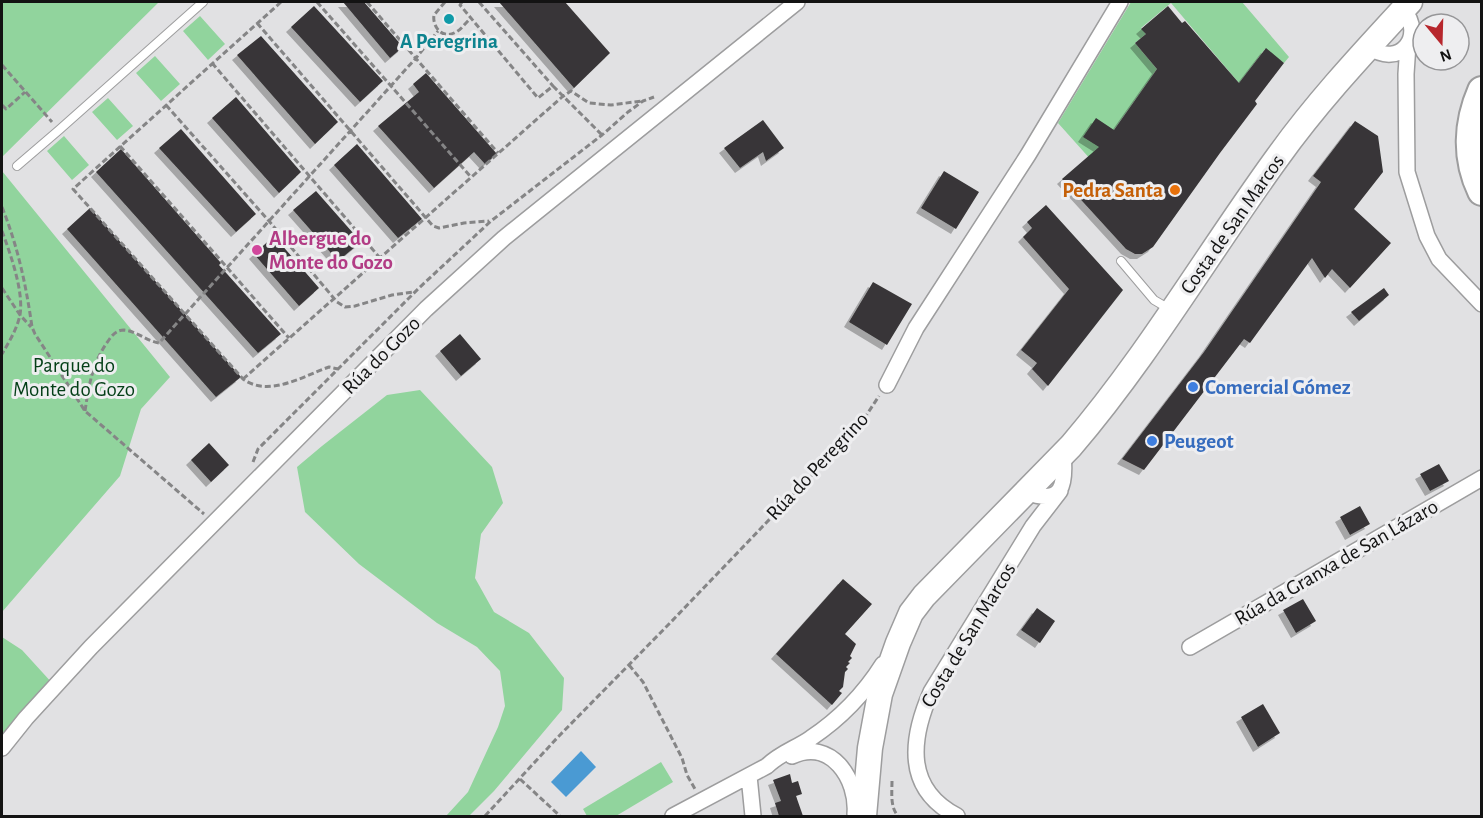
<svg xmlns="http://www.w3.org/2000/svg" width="1483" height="818" font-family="'Alegreya Sans',sans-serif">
<defs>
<filter id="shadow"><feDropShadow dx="-5" dy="5" stdDeviation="0" flood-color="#0004"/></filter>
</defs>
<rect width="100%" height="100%" fill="#e1e1e3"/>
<path fill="#91d49d" d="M2,2H159L2,157Z
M1131,2H1242L1289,57L1284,63L1265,49L1239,83L1171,3L1141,28L1146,34L1135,43L1157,69L1092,161L1058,123Z
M200,16L225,44L208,60L183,31Z
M155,56L180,84L161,101L136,73Z
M108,98L133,126L117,140L92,112Z
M64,136L89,165L72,180L47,151Z
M2,171L170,377L141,409L120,476L2,612Z
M420,390L492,467L503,503L481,534L475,578L494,612L529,633L564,678L562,710L494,791L469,816H446L468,792L498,727L505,706L500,671L477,647L437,623L359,564L305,512L297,467L322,446L387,395Z
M2,637L22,650L53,684L2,734Z
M661,762L673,782L616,816H587L583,809Z"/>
<path fill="#4a9ad3" d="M581,751L596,767L566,797L551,782Z"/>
<path fill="#383637" filter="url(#shadow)" d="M343,2H364L403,47L390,58Z
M499,2H565L610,53L574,88Z
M314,6L383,81L360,102L291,27Z
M1168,6L1182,23L1185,21L1239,83L1266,48L1284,63L1255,101L1257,104L1220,153L1153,247L1142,254H1135L1126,249L1062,179L1099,147L1083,137L1096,118L1114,130L1157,69L1135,43L1146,34L1141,29Z
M261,36L338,122L315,144L237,55Z
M426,73L497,154L485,164L474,152L434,188L378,126L419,92L413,84Z
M236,97L301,172L279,193L212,118Z
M763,120L784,148L766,161L763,152L740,168L724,148Z
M1355,121L1378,136L1383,172L1354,209L1391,243L1350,288L1332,269L1325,278L1312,258L1250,343L1244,339L1144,470L1122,459L1204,352L1321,182L1313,176Z
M181,129L256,214L236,232L159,148Z
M357,144L422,219L398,238L334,165Z
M121,149L221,263L219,265L281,334L258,353L96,172Z
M944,171L979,192L956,229L921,208Z
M316,191L361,242L338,261L293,210Z
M1046,205L1123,290L1048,386L1032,369L1037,363L1021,350L1069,289L1023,237L1032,228L1027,222Z
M90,208L241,377L216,397L67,229Z
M274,236L319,288L299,306L254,254Z
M873,282L912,304L887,345L849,322Z
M1384,288L1389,295L1359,321L1351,312Z
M460,334L481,359L461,376L440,351Z
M209,443L229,465L211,482L191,460Z
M1439,464L1449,481L1430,491L1420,474Z
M1360,506L1370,524L1350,535L1340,517Z
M843,579L872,604L845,634L856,644L850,656L852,658L848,662L850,663L846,667L848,669L845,672L843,687L839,691L842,693L832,705L776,654Z
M1303,599L1316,621L1296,633L1283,610Z
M1037,608L1055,621L1040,643L1021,630Z
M1263,704L1280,733L1258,747L1241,717Z
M790,774L792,783L798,781L802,794L796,796L803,816H779L775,803L781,801L773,780Z"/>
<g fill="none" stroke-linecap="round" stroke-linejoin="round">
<g stroke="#9d9d9e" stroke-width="10">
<path id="lane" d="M17,166L59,130L203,2
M1121,261L1154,300L1171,310"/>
</g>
<g stroke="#9d9d9e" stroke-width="18">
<path id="street" d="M1408,44L1406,74L1407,172L1427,236L1439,259L1482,304
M1369,47C1400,69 1426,36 1403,9
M887,385L916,328L1028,155L1120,2
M1026,492C1063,506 1066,485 1063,454
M1190,647L1482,478
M2,748L26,718L91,647L426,309L504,238L797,2
M792,756C831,738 858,779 855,814
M749,776L753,816
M673,816L767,766C780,753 797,748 811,738C841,718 864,694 883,664
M957,816C905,789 910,740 931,692L1033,526L1060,491"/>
</g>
<g stroke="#9d9d9e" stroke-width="27">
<path id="primary" d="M864,816L870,748L880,694L898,643L911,613L924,596L1071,446C1148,356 1208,253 1277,158C1317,102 1364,52 1410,2"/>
</g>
<g stroke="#9d9d9e" stroke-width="32">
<path id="highway" d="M1482,91C1468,123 1466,158 1482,191"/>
</g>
<path stroke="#858586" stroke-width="3" stroke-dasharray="6 3" stroke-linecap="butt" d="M281,2L73,189L243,379C269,398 303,376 329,367L338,369
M317,2L471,177
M367,2L498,153
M445,2L434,15C432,27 443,40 456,32C462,29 466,22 471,18
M462,2L460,5L538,98L553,86L602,135
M479,2L553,86
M257,23L433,226L439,228L464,223L489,221
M212,63L380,258
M2,65L52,122
M2,105L6,109L25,92
M166,105L269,221L337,302L345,307L355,306L392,295L414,292
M120,146L289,338
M2,207C18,247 26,285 32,327L35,334L85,411L204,514
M2,231C10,253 24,291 20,315C17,329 9,342 2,354
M2,288L20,315L31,327
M243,379L562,97L571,91L589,103L611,105L642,101
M85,411C89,385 92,365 106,344C111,337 115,330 124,330C136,331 147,341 159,343L416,58L438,31
M253,462L258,449L419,288L491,221L602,135L628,112L643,101L654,97
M629,665L643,682L682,758L687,775L695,789
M520,779L560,816
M892,781C892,793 890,807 898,816
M485,816L558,737L671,622L860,425L879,396"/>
<use href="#lane" stroke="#fff" stroke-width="8"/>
<use href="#street" stroke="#fff" stroke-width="15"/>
<use href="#primary" stroke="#fff" stroke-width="24"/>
<use href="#highway" stroke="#fff" stroke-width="28"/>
</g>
<circle fill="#0f9aa8" stroke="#eeeef0" stroke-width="2" cx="449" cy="19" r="6"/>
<circle fill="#e8710a" stroke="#eeeef0" stroke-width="2" cx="1175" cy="190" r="6"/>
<circle fill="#d1479c" stroke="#eeeef0" stroke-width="2" cx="257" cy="250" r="6"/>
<g fill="#3f7fe0" stroke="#eeeef0" stroke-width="2">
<circle cx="1193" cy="387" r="6"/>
<circle cx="1152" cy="441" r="6"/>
</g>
<g text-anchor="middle" stroke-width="6" stroke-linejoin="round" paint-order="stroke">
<g font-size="21" font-weight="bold" fill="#0d838f" stroke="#eeeef0">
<text x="449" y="48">A Peregrina</text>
</g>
<g font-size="21" font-weight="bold" fill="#c56008" stroke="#eeeef0" text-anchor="end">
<text x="1163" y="197">Pedra Santa</text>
</g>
<g font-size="21" fill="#131313" stroke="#eeeef0">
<text transform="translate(1232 224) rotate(-55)" y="7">Costa de San Marcos</text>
<text transform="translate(381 355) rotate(-45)" y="7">Rúa do Gozo</text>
<text transform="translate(817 466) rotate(-47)" y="7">Rúa do Peregrino</text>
<text transform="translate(1336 562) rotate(-30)" y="7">Rúa da Granxa de San Lázaro</text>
<text transform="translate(968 635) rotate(-59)" y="7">Costa de San Marcos</text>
</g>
<g font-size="21" font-weight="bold" fill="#b23c85" stroke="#eeeef0" text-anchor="start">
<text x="269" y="245">Albergue do<tspan x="269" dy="24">Monte do Gozo</tspan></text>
</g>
<g font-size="21" fill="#043f17" stroke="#eeeef0">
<text x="74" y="372">Parque do<tspan x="74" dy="24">Monte do Gozo</tspan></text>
</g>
<g font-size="21" font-weight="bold" fill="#366cbe" stroke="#eeeef0" text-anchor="start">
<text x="1205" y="394">Comercial Gómez</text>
<text x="1164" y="448">Peugeot</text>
</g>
</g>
<rect width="1483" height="818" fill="none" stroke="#131313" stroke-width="6"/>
<g transform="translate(1441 42) rotate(161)"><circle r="28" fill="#eeeef0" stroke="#969698" stroke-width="1.5"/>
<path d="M0-4.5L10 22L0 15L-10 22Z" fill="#b7272d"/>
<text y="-9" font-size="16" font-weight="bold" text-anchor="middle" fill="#131313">N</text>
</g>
</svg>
